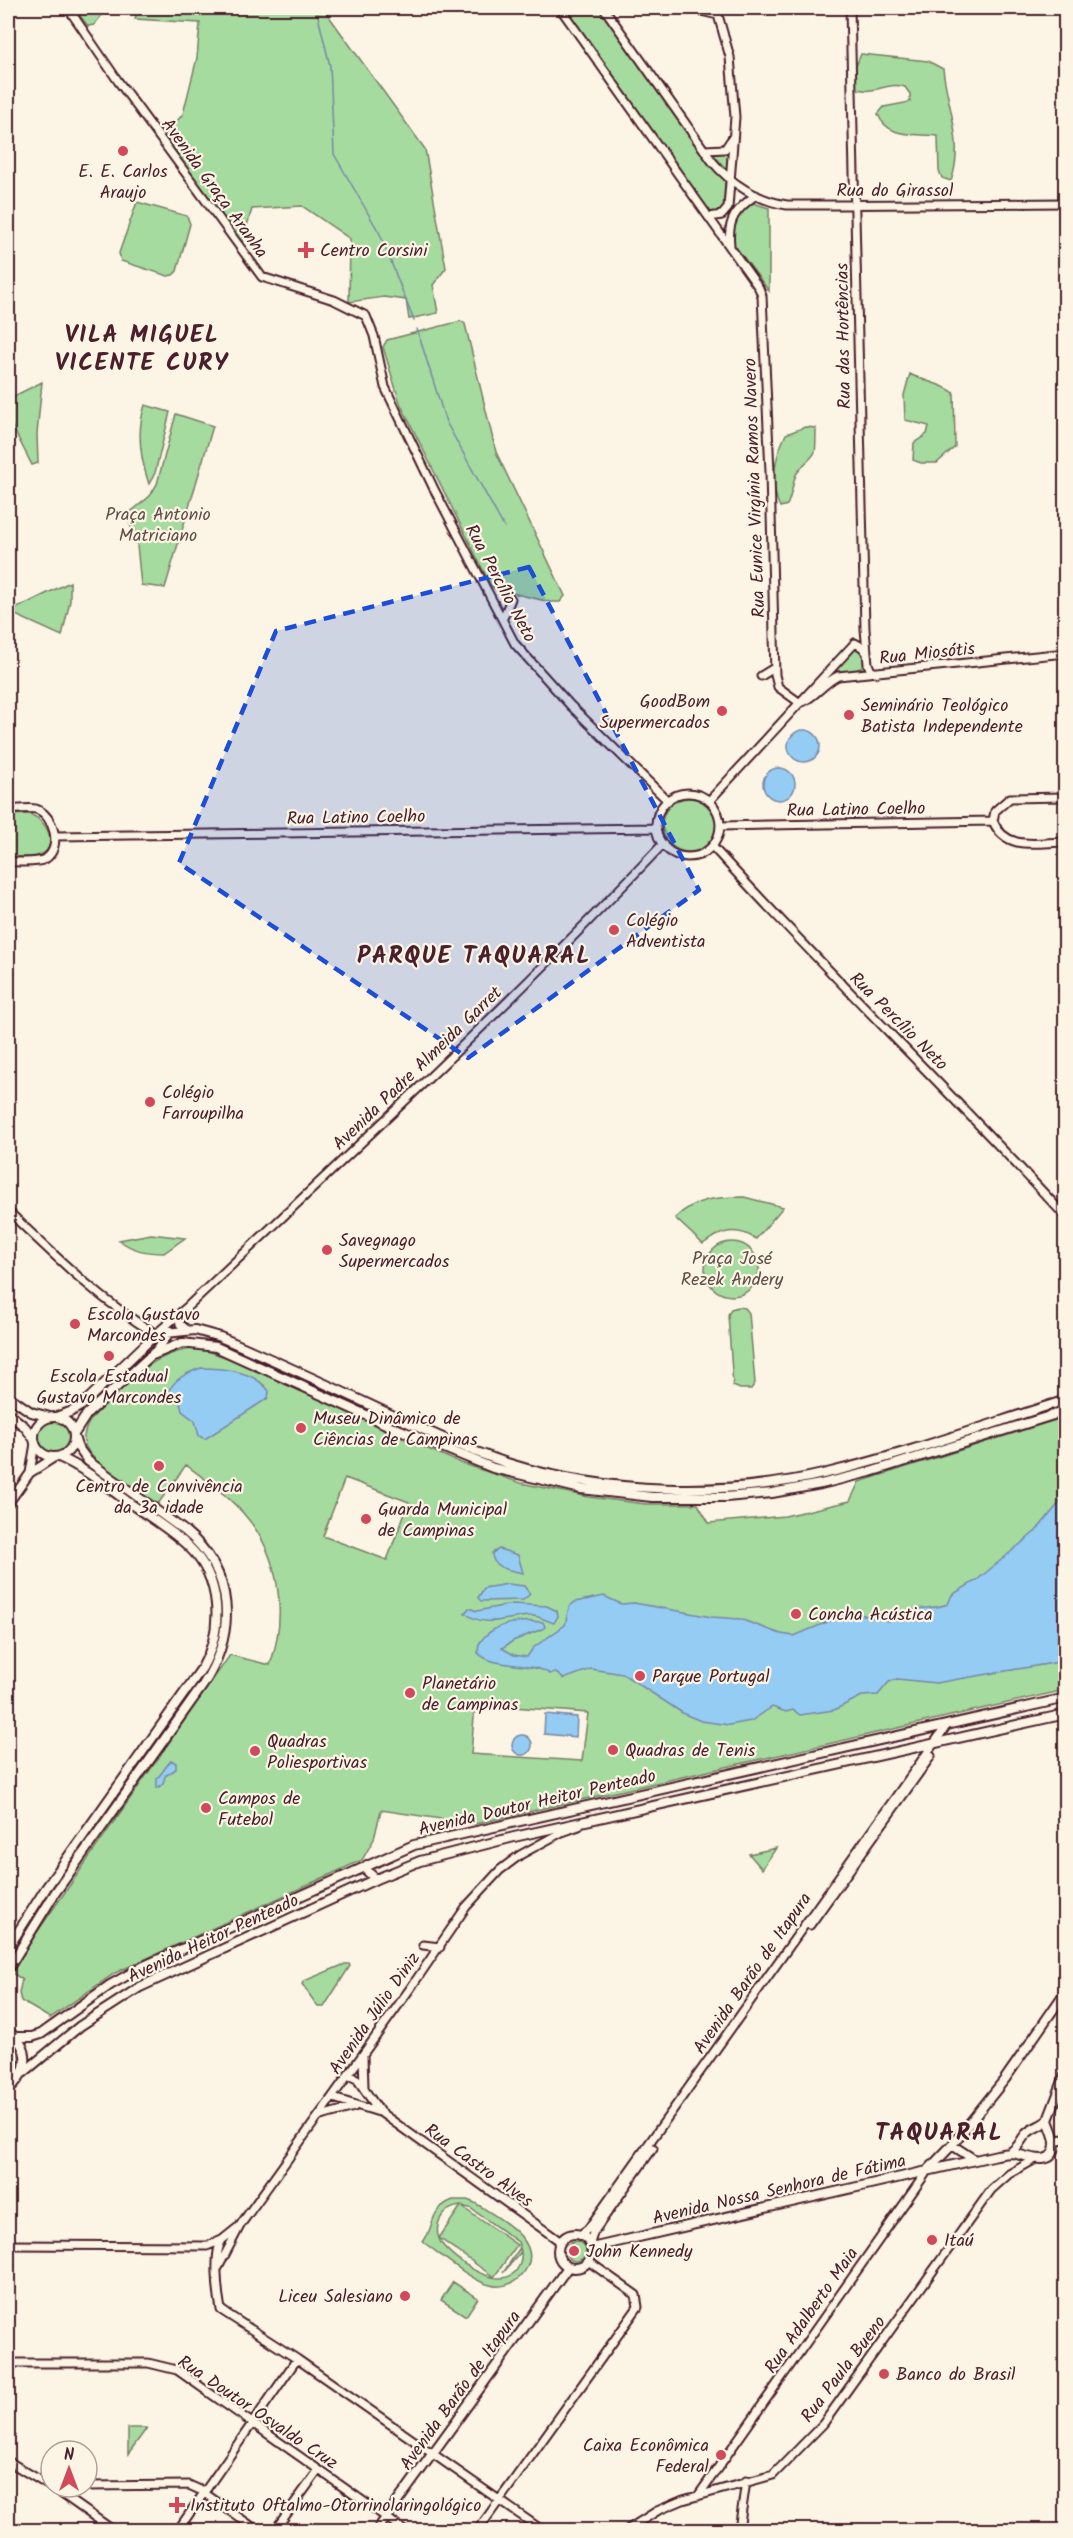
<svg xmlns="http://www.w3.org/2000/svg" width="1073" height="2538" font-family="Kalam,sans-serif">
<rect width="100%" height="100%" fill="#fcf5e5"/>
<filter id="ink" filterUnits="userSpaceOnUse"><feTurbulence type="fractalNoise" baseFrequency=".0167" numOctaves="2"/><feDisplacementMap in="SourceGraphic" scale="12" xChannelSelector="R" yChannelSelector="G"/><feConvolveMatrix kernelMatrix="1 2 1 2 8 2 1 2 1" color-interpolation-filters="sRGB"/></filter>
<g filter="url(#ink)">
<path fill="#a5db9f" stroke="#787d65" stroke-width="1.5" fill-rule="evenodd" d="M74,8H107L94,25L88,26Z
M138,8H323L425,149L446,268L433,285L438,313L409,319L406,300L384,297L349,302L350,239L302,206L252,209L242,243L164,136L183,114L197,58L200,23L135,19Z
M564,8H601L725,180L724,209L719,215H714L710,213Z
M861,54L928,61L943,69C947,106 965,143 951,181L942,178L939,171L938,136C916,133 887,139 878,114L884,107L910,102V94L905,87C885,81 875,96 855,88L854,71Z
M730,150L727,172L714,155Z
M137,202L187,216L190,224L177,271L173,275L168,276L121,261L119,253Z
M753,203L769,208V291L732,242C730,225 737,211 753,203Z
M461,321L465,324L496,452L565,596L560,602H550L495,589L491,586L400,403L383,347L387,340Z
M910,374C924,382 942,383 954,393L955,447L937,463H921L913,460L914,443L927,434L929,426L905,420L904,395Z
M42,382L37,434L38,463L32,465L8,418V399Z
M145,405L170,412L155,473L149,484C140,458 136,432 145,405Z
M176,414L213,426L165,588L141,585L137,545L127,515L150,496L157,484Z
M805,427L816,428C816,464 816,448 797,473C793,478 792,496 787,505L780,507C769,484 775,456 786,434Z
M70,582V601L62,636L9,612Z
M856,648L863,653L864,666L851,673L837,672L836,668Z
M662 825a27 27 0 1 1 54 0a27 27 0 1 1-54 0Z
M28,814C47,818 62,849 37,856C28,858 16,856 8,857V815Z
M744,1197L783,1207L756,1239C736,1226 721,1231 703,1244L675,1218C695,1198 718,1197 744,1197Z
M151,1234L185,1238L164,1253C147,1253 133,1251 119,1240Z
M705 1269a27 27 0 1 1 54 0a27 27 0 1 1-54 0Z
M738,1307L745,1308L749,1313L755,1383L751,1389H740L733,1386L728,1315L731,1309Z
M195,1349L208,1351L233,1360L414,1443L461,1463L521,1483L589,1497L646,1504H698L709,1523L785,1516L850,1501L859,1482L1065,1417V1690L475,1824L381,1810L374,1839L362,1860L115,1973L50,2018L21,2001L19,1993L22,1979L12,1973L33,1938L230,1655L270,1665C288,1614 280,1554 243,1513C226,1494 206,1480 186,1465L158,1504C140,1492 87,1463 84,1441C83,1433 87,1426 91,1419C119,1390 151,1351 195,1349ZM345,1478L409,1502L387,1560L323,1536ZM475,1704L588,1713L582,1761L471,1754Z
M38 1437a16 16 0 1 1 32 0a16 16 0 1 1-32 0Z
M776,1848L762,1869L749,1854Z
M345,1964H349L350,1966L324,2007H318L302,1984L304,1981Z
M8,2035C25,2050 25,2070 8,2086Z
M453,2200H467L475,2203C497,2217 552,2244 520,2277C512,2285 500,2288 490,2285C472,2281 440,2254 423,2242C436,2225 428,2210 453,2200ZM461,2206L439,2238L494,2277L517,2245L462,2207L470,2208L518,2242L521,2251L519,2249L503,2273L521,2252C522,2260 520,2267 514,2273C495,2290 453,2259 441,2243C432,2226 441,2208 461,2206Z
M566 2251a10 10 0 1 1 20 0a10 10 0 1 1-20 0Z
M453,2282L478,2298L466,2316L441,2300Z
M128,2428H147L128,2454Z"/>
<path fill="#95ccf4" stroke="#7787a4" stroke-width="1.5" d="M788 746a16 16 0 1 1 32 0a16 16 0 1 1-32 0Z
M763 784a16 16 0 1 1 32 0a16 16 0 1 1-32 0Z
M201,1368C223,1368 255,1371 269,1391L268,1398L205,1439L199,1436L195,1421L182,1411L180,1403L167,1394C174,1379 186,1373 201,1368Z
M1065,1496V1661L936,1683L897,1679L889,1682L878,1695L862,1696L834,1710L800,1715L793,1710L786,1712L772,1707L751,1721L729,1725L701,1721L684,1714L623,1674L591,1669L564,1679L555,1672L550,1674C530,1661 494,1669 478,1653L479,1644C492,1622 520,1620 543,1622L545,1627L542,1629L513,1641L502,1648L514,1655L527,1657L533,1648L565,1625L569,1607L575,1602L604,1596L621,1604L634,1603L712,1617L740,1619L781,1634L794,1636L851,1612L889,1621L903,1616L907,1611C921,1607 935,1609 948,1604L952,1595L977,1580L1036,1531Z
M499,1549L518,1555L523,1573C510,1570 492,1569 492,1553Z
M508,1584L524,1586L530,1594L523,1600L481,1601L478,1598L484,1588Z
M512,1604L547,1606L557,1611L558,1616L554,1623C545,1621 540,1615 531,1616C507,1617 485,1629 465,1613L469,1608L477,1611Z
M545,1714L577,1717L576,1737L544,1734Z
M512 1745a10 10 0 1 1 20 0a10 10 0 1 1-20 0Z
M171,1760L176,1763V1769L165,1776L163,1784L157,1788V1779Z"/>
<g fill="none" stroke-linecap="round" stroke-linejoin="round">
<path stroke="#7787a4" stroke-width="1.5" d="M316,8L330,66L334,154L380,234L414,321
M417,329L446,422L504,527"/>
<g stroke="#4a1f2b" stroke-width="11">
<path id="secondary" d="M68,8L118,81L262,277L334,300L366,316L374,336L385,387L434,489L515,644L570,705L668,801
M560,8L759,288L762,296L770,472L775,675L778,687L800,703
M604,8L712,161C730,183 758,201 787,205L1066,203
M688,8L718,15
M850,8L865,629L868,664L871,671L876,673
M705,150L725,149L733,137
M709,217L722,215L728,208L735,117L730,57L716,8
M730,245C727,220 736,209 756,195
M503,618L511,599
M761,676L774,668
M800,703C815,698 823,683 838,676L1066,653
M656 825a32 32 0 1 1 64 0a32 32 0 1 1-64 0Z
M1066,797L1010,798L995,811L993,821C1006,852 1038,842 1066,842
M709,801L855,643L862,647L867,653
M8,810C15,810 28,807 36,809C54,815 63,848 45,859C35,864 18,861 8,862
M720,826L993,821
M55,836L657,828
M712,846C827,973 950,1091 1066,1217
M8,1211C55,1256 100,1301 156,1334L186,1308C347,1156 510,1005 663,844
M179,1318L180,1324L186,1329
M30,1473L55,1457
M8,1504L30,1473L35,1443
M810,1925L931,1756
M423,1945L440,1947
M363,2056L364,2087
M348,2075L357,2079L380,2112L561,2242
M333,2098L379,2112
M321,2116L354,2107
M580,2235L588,2229L947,1725
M222,2240C213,2253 218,2294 221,2310L297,2359L542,2530
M590,2244L593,2233L653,2148
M8,2245L207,2246L222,2240L237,2228
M218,2268L241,2224L412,1986L466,1907L500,1870L520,1855L562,1832L579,1826
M8,2363H148L177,2370L404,2530
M8,2461L51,2487
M87,2486L189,2485L200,2490L257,2530
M52,2487L113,2530
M698,2496L928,2170
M178,2530L297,2359
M275,2530L318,2471
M478,2530L638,2307L636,2295L588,2261
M627,2530L657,2511L683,2500L773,2475L823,2424L991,2190L1009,2174L1034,2160
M739,2530L746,2481"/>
</g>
<g stroke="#4a1f2b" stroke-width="12">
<path id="primary" d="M150,1356L182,1343L216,1347L388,1425L493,1468L581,1489L652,1497H726L772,1493L821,1484L870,1472L1066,1411
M8,1396L31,1412L50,1417
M8,1413L25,1427L34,1439
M56,1417L70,1412L82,1405L156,1334L195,1330L220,1337C279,1362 336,1389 394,1416C431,1433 468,1450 507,1463C605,1494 727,1497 827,1473C907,1454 986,1425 1066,1400
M34 1437a20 20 0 1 1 40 0a20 20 0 1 1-40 0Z
M74,1434L87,1414L157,1350L170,1331
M367,1865L368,1872L376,1879
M8,1948L46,1888L202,1668C224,1629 222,1578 188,1546C170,1529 148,1516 128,1502C106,1486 84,1468 59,1457
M8,1969L55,1893L203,1685C237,1632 235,1572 185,1531L88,1461L77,1446L74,1437
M8,2031C33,2049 29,2071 8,2090
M15,2037H32L41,2034L110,1985L142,1967L414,1845L1066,1698
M23,2073L80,2026L140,1987L376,1879L420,1861L514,1837L1066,1714
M1055,2141L1066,2139
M952,2145L975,2160
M1009,2153C1020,2147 1019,2142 1026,2134C1032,2128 1041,2126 1048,2120L1066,2073
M929,2169L952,2145L1005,2079L1066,1991
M558 2251a17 17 0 1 1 34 0a17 17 0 1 1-34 0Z
M591,2248L997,2155C1002,2154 1007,2153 1012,2153C1026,2155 1055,2170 1055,2143C1055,2136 1050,2127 1048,2120
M377,2530L568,2267"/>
</g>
<use href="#secondary" stroke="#fcf5e5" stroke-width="7"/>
<use href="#primary" stroke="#fcf5e5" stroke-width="8"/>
</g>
</g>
<path fill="#1d4ed8" fill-opacity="0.2" stroke="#1d4ed8" stroke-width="4.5" stroke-dasharray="12 8" stroke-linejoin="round" d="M529,567L699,890L468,1058L179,863L276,631Z"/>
<g fill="#d1495b" stroke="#fcf5e5" stroke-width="2">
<circle cx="123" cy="151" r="6"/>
<path d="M303 241h6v6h6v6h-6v6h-6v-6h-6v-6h6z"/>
<circle cx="722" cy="711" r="6"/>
<circle cx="849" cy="715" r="6"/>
<circle cx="614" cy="930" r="6"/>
<circle cx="150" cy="1102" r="6"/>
<circle cx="327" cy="1250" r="6"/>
<circle cx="75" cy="1324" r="6"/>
<circle cx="109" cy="1356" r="6"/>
<circle cx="301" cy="1428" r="6"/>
<circle cx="159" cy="1466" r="6"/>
<circle cx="366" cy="1519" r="6"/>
<circle cx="796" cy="1614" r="6"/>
<circle cx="640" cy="1676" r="6"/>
<circle cx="410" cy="1693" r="6"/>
<circle cx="613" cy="1750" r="6"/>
<circle cx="255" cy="1751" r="6"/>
<circle cx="206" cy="1808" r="6"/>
<circle cx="932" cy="2240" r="6"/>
<circle cx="574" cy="2251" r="6"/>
<circle cx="405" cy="2296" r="6"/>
<circle cx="884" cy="2374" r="6"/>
<circle cx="721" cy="2455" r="6"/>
<path d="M174 2496h6v6h6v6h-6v6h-6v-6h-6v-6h6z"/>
</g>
<g text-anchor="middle" stroke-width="4.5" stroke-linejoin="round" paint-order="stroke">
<g font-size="18" fill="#4a1f2b" stroke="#fcf5e5" text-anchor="start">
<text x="123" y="177" text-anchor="middle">E. E. Carlos<tspan x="123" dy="21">Araujo</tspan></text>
<text x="320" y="256">Centro Corsini</text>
<text x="710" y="707" text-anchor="end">GoodBom<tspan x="710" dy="21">Supermercados</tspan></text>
<text x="861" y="711">Seminário Teológico<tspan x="861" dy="21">Batista Independente</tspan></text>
<text x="626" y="926">Colégio<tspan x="626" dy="21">Adventista</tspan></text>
<text x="162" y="1098">Colégio<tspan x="162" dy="21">Farroupilha</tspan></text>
<text x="339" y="1246">Savegnago<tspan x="339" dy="21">Supermercados</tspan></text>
<text x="87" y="1320">Escola Gustavo<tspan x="87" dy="21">Marcondes</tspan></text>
<text x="109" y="1382" text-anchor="middle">Escola Estadual<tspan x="109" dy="21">Gustavo Marcondes</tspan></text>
<text x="313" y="1424">Museu Dinâmico de<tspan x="313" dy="21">Ciências de Campinas</tspan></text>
<text x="159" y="1492" text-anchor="middle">Centro de Convivência<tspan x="159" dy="21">da 3a idade</tspan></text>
<text x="378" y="1515">Guarda Municipal<tspan x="378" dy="21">de Campinas</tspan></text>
<text x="808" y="1620">Concha Acústica</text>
<text x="652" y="1682">Parque Portugal</text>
<text x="422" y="1689">Planetário<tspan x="422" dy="21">de Campinas</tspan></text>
<text x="267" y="1747">Quadras<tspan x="267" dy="21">Poliesportivas</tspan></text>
<text x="625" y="1756">Quadras de Tenis</text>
<text x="218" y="1804">Campos de<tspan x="218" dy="21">Futebol</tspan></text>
<text x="944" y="2246">Itaú</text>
<text x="586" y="2257">John Kennedy</text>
<text x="393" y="2302" text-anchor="end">Liceu Salesiano</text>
<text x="896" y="2380">Banco do Brasil</text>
<text x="709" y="2451" text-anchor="end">Caixa Econômica<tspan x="709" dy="21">Federal</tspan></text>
<text x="190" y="2511">Instituto Oftalmo-Otorrinolaringológico</text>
</g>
<g font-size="18" fill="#4a1f2b" stroke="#fcf5e5">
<text transform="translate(215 188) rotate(54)" y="6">Avenida Graça Aranha</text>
<text x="895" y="196">Rua do Girassol</text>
<text transform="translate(843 336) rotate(-91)" y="6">Rua das Hortências</text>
<text transform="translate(754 488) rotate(-92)" y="6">Rua Eunice Virgínia Ramos Navero</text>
<text transform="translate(501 583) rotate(62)" y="6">Rua Percílio Neto</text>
<text transform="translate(927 653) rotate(-6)" y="6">Rua Miosótis</text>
<text transform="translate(856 809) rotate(-1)" y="6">Rua Latino Coelho</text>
<text transform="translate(356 817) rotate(-1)" y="6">Rua Latino Coelho</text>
<text transform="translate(899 1021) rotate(45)" y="6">Rua Percílio Neto</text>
<text transform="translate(417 1068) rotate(-44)" y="6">Avenida Padre Almeida Garret</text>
<text transform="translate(537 1802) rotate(-13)" y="6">Avenida Doutor Heitor Penteado</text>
<text transform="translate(213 1938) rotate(-25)" y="6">Avenida Heitor Penteado</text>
<text transform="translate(752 1973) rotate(-55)" y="6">Avenida Barão de Itapura</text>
<text transform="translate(374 2013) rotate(-55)" y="6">Avenida Júlio Diniz</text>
<text transform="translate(479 2165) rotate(36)" y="6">Rua Castro Alves</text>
<text transform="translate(779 2189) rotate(-13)" y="6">Avenida Nossa Senhora de Fátima</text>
<text transform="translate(811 2310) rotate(-55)" y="6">Rua Adalberto Maia</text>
<text transform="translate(843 2369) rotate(-53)" y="6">Rua Paula Bueno</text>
<text transform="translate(460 2390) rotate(-54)" y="6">Avenida Barão de Itapura</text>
<text transform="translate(258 2412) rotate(34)" y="6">Rua Doutor Osvaldo Cruz</text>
</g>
<g font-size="18" fill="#614e48" stroke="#fcf5e5">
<text x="158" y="520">Praça Antonio<tspan x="158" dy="21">Matriciano</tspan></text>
<text x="732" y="1264">Praça José<tspan x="732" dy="21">Rezek Andery</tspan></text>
</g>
<g font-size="24" font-weight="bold" letter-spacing="1.5" fill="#4a1f2b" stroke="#fcf5e5">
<text x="142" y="342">VILA MIGUEL<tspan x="142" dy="28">VICENTE CURY</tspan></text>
<text x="474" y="963">PARQUE TAQUARAL</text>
<text x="939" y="2140">TAQUARAL</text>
</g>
</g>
<rect width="1073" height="2538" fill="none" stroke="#fcf5e5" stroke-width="30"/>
<rect x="15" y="15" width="1043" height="2508" fill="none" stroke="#4a1f2b" stroke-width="2" filter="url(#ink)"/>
<g transform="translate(69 2469)"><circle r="28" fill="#fcf5e5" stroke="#b59f9b" stroke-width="1.5"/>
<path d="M0-4.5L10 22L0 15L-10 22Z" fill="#d1495b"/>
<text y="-9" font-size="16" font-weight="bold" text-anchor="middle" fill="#4a1f2b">N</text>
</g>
</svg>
